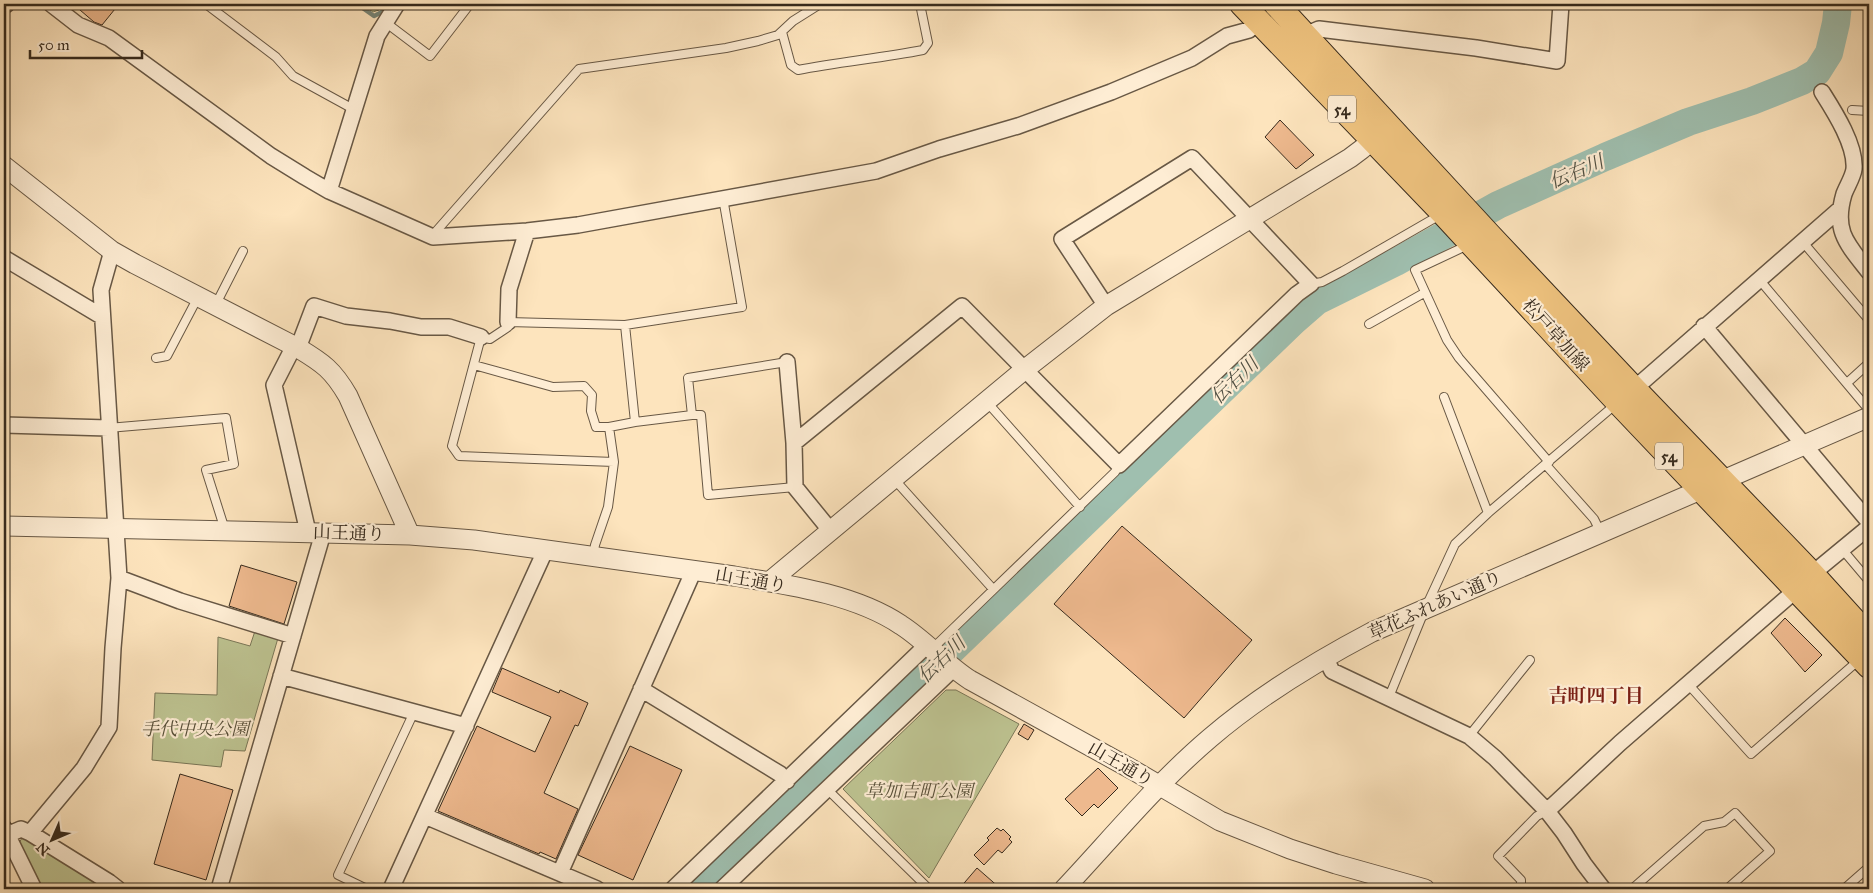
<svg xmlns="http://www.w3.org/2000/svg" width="1873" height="893" font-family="'IM FELL Great Primer','Noto Serif JP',serif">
<rect width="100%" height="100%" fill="#fde4bd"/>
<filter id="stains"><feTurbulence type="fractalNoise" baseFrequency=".004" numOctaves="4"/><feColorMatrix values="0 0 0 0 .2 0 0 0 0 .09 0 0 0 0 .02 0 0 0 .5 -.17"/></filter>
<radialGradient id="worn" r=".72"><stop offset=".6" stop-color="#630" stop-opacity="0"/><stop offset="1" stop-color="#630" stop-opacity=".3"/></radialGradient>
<path fill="#bec492" stroke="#7a7758" d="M361,4H384L379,10L373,12Z
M255,631L278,638L245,751L224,750L221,767L152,760L155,693L217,695L218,637L250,646Z
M946,690H956L1019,724L929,878L843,789Z
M27,837L108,889H43L19,843L22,838Z"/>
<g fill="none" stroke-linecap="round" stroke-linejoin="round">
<path stroke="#758375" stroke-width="4.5" d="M357,4L374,16L382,12L387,4"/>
<path stroke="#9fbfaf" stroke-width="28" d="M700,889L932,669L1294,321L1317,301L1396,262L1498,205L1605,157L1688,122L1752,101L1802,81L1817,72L1829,53L1836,23L1838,4"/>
</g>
<path fill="#eeb98e" stroke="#362a1d" d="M73,4H119L102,25L94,22Z
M1280,120L1314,155L1296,169L1265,137Z
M1122,526L1252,640L1184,718L1054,604Z
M241,565L297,582L284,624L229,606Z
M1785,618L1822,655L1805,672L1771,633Z
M502,668L559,693L560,690L588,703L578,726L575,725L544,793L578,809L556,859L540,852L539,854L438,811L477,726L535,752L551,717L492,692Z
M1024,724L1034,730L1028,740L1018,734Z
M630,746L682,770L633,880L578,855Z
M1098,768L1118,788L1098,808L1094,804L1082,816L1065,799Z
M180,774L233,790L206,880L154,864Z
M997,828L1001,831L1003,829L1011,837L1009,839L1012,842L1002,853L998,850L984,865L974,855L989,840L987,838Z
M977,868L1001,889H959Z"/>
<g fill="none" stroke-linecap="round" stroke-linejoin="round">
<g stroke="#685845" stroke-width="10">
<path id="service" d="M206,4L276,57L293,76L355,110
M385,22L430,56L470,4
M782,32L791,65L798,70C839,62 882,58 923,50L928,43L920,4
M1852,110L1869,111
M432,236L579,69L726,48L758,41L778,35L793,21L820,4
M1802,241L1869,320
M1468,245L1415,270L1447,340L1459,358L1549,462
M1758,278L1869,410
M1311,284L1322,282L1343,271L1440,215
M215,306L243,251
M1369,324L1424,293
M156,358L167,356L198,297
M787,362L688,378L692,415H701L708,495L795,487
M474,365L553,387L584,386L592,395L591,411L596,427H609
M1847,383L1869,363
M1444,397L1488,513
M986,401L1080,507
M635,422L692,415
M108,428L226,418L234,464L206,470L225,530
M614,462L459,456L452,446L481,337L490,339L508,327V322L625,325
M1546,465L1594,519L1601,533
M894,479L993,589
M1842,549L1869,581
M593,556L595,545L608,507L614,462L609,427L635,422L625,325L742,307L723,198
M932,649L1115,472L1119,465
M1688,684L1751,754L1859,660
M1389,697L1425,609L1455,544L1488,513L1616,404
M1469,736L1530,660
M828,790L929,889
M367,889L338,875L414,712
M1518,889L1521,887V880L1498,856L1537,816L1547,811
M1632,889L1704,826L1724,822L1735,813L1770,851L1727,889
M1844,889L1869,867"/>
</g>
<g stroke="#685845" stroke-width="18">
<path id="minor" d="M51,4L78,25L109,38L271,156L305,177L329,191L433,237L527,231L578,225L876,171L939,149L1018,126L1111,92L1192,58L1227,36L1249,30L1259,21
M4,6L7,4
M1305,35L1319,29L1476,48L1557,61L1561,4
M1822,92C1834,111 1856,145 1854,169C1853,177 1847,186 1844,194C1833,231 1847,244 1869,272
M329,191L377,36L397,4
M4,258L101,316
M508,322L509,289L527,231
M1704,326L1869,522
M294,346L274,385L308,532
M298,348L314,306L346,316L390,321L421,327H449L481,337
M787,362L794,443L795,487L830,530
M1634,389L1840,209
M4,425L108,428
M794,443L962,306L1119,465L1297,294L1311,284L1192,158L1062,239L1106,306
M1812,574L1869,527
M119,578L180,601L293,636
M1325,657L1332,671L1469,736L1495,758L1547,811L1564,833L1584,864L1603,889
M281,676L466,726
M641,689L780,774L787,781
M1547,811L1620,743L1796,590
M425,816L597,889
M4,828L34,889
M30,833L84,768L109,727L113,648L119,578L101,290L112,251
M7,835L21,829L30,833L109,882L118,889
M560,873L694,570
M219,889L323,533
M391,889L545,551
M673,889L927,645
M722,889L953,669"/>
</g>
<g stroke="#685845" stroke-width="21">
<path id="tertiary" d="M4,166L112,251L135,264L298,348C323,363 333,370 348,396L410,535
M4,526L410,535L474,540L734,576C789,585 855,594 901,625C926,641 945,664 970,680L1133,770L1220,821L1290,849L1336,864L1425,889
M769,582L1024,370L1106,306L1350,158L1362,149L1382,131
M1064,889C1111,839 1157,783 1210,738C1259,696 1315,662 1372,632L1869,417"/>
</g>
<g stroke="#362a1d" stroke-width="26">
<path id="primary" d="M1242,4L1443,213L1618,402L1869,666
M1276,4L1489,235L1634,389L1812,574L1869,637"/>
</g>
<use href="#service" stroke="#feedd4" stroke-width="8"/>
<use href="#minor" stroke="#feedd4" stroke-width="15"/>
<use href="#tertiary" stroke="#feedd4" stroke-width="19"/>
<use href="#primary" stroke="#eec27e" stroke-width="24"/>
</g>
<g text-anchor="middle" stroke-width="4.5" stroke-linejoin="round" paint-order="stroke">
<g fill="#feedd4" stroke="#726454" stroke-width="1">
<rect x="1328" y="95.5" width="28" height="27" rx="4"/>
<rect x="1655" y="442.5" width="28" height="27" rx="4"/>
</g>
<g font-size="16" font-weight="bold" fill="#362a1d">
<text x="1342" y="115">54</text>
<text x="1669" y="462">54</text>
</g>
<g font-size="18" fill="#362a1d" stroke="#feedd4">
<text transform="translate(1556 335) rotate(48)" y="6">松戸草加線</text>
<text transform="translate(349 533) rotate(2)" y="6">山王通り</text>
<text transform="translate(751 580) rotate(10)" y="6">山王通り</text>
<text transform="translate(1435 605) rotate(-24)" y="6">草花ふれあい通り</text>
<text transform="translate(1121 764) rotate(30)" y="6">山王通り</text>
</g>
<g font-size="18" font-style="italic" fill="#58503a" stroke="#feedd4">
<text x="195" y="735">手代中央公園</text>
<text x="919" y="797">草加吉町公園</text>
</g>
<g font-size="19" font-style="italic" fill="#504f42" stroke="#feedd4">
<text transform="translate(1576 171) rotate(-23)" y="7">伝右川</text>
<text transform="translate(1234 380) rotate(-44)" y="7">伝右川</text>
<text transform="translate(941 659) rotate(-44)" y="7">伝右川</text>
</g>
<g font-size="19" font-weight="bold" fill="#7a1f14" stroke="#feedd4">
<text x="1596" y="702">吉町四丁目</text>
</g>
</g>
<rect width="1873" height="893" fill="none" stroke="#fde4bd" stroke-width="20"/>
<rect x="5" y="5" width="1863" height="883" fill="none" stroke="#362a1d" stroke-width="2.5"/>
<rect x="10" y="10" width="1853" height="873" fill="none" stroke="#362a1d"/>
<g transform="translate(52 840) rotate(225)" stroke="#feedd4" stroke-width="4" paint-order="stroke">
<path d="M0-4L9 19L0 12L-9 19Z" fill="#362a1d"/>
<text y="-8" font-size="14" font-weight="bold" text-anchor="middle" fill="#362a1d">N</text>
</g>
<path d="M30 50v8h112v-8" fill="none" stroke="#362a1d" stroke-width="2.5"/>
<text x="38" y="50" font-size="15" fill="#362a1d" stroke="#feedd4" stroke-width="4" paint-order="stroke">50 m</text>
<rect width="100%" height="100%" filter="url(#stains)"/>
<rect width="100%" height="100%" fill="url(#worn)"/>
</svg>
